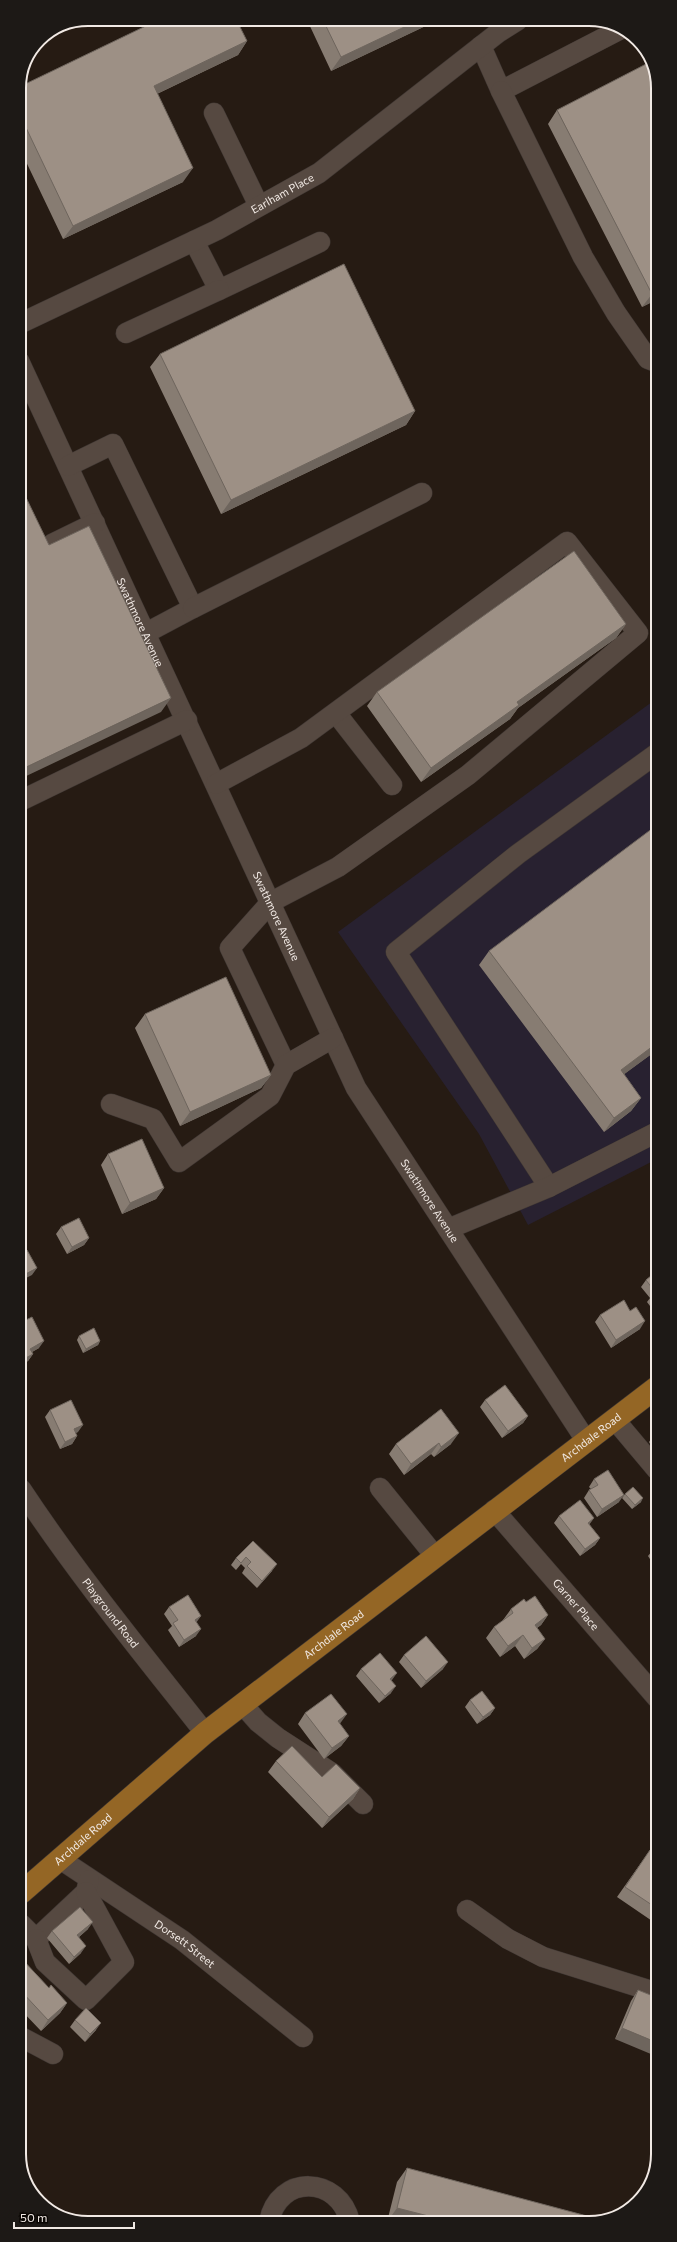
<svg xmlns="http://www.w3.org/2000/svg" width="677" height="2242" font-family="Commissioner,sans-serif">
<rect width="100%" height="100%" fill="#261b13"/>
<path fill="#282130" d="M656,699L657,1159L528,1225L479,1134L338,932Z"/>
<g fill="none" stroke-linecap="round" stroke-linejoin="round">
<g stroke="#403834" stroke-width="21">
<g id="minor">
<path d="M481,46L501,91L619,30"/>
<path d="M501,91L583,257L616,313L648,359L656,362"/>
<path d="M214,113L259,206"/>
<path d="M194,241L219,290L320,242"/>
<path id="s1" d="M19,324L217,230L319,173L499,32L518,20"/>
<path d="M126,333L219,290"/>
<path id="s2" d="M19,361L356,1088L587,1442"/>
<path d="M68,466L113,444L193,608L146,633"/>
<path d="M52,544L95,523"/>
<path d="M193,608L422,493"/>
<path d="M336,713L392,785"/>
<path d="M216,784L301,738L567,542L638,633L468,775L338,867L271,902L230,948L286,1065"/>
<path d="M20,801L187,720"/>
<path d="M111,1104L153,1119L179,1162L270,1096L286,1065L333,1038"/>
<path d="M549,1187L396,952L518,854L656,754"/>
<path d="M448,1229L549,1187L657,1132"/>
<path d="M615,1420L657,1470"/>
<path d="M380,1488L435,1556"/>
<path id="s3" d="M21,1489C77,1574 142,1653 205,1733"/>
<path id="s4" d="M494,1510L657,1698"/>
<path d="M243,1705L258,1722L278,1738L332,1773L363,1804"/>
<path id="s5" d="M60,1859L182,1940L303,2037"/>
<path d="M467,1910L508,1939L543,1957L658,1993"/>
<path d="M21,1924L36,1939L86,1892L89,1880"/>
<path d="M36,1939L45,1962L86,2000L124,1962L86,1892"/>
<path d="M21,2037L53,2054"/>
<path d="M269,2222C278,2174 339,2175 350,2222"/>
</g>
</g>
<g stroke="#403834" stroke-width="23">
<g id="major">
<path id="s6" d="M21,1893L205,1733L657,1387"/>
</g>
</g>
<use href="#minor" stroke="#564941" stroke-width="20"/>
<use href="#major" stroke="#946625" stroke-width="22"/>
</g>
<path fill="#877c72" d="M436,21L331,71L308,22Z
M247,41L238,55L157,94L183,182L63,239L19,147V87Z
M557,110L656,300L642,307L548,124Z
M160,354L415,411L406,425L221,514L150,367Z
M626,624L616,638L518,708L510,719L421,782L367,706L377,692Z
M489,951L657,1050L624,1074L641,1098L631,1111L604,1132L479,965Z
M145,1014L271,1075L261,1088L180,1126L135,1028Z
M108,1154L164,1188L156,1199L122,1214L101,1165Z
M61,1227L89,1238L84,1245L67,1254L56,1234Z
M657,1271V1313L656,1314L647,1302L650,1298L641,1287L646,1280Z
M600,1315L640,1329L611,1348L595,1322Z
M20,1323L39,1348L32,1352L33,1354L28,1361L20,1365Z
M79,1336L100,1341L98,1345L83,1353L77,1340Z
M485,1400L528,1416L523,1423L502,1438L480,1407Z
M441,1409L451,1444L434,1457L431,1454L404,1475L389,1454L396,1444Z
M50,1410L78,1432L75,1433L77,1436L72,1444L60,1449L45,1417Z
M657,1433V1456L649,1442L654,1435Z
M594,1479L619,1502L597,1517L584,1498L589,1490L591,1489L589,1487Z
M625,1494L641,1502L632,1509L622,1498Z
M559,1516L594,1518L589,1524L600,1538L595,1545L580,1556L554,1523Z
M253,1541L272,1571L257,1588L242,1573L245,1568L241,1564L236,1570L231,1565L236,1558Z
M657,1545V1570L648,1556L656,1546Z
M526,1602L548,1615L541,1625L537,1628L545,1639L537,1649L524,1659L515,1646L500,1657L486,1638L494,1627L504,1620H503L511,1609Z
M169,1607L197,1623L196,1636L179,1647L168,1630L172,1626L164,1614Z
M404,1655L443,1669L421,1688L399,1662Z
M361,1669L391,1681V1693L379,1703L356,1676Z
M470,1700L495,1708L490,1715L477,1724L465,1707Z
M305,1713L349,1736L341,1746L324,1759L298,1724Z
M276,1761L322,1777L360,1788L353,1799L322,1828L268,1772Z
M650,1850L658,1855V1925L617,1897Z
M88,1929L79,1937L81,1953L69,1964L47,1938L52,1931Z
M21,1958L49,1988L67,2003L60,2013L41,2031L21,2010Z
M638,1990L658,1998L615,2039L631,2001Z
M75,2020L96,2030L85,2042L70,2027Z
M407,2168L587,2216L387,2222L397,2182Z"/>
<path fill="#6e655d" d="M417,21H436L331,71L341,57Z
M247,41L238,55L144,100L154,86Z
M193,168L183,182L63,239L73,226Z
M656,291V300L642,307L652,294Z
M415,411L406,425L221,514L231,500Z
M626,624L616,638L518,708L510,719L421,782L431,768L517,702Z
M171,698L161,712L20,779V770Z
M657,1043V1050L611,1084L621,1070Z
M271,1075L261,1088L180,1126L190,1112Z
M641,1098L631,1111L604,1132L614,1118Z
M164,1188L156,1199L122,1214L130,1203Z
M89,1238L84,1245L67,1254L72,1247Z
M37,1268L32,1275L20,1281V1277Z
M645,1321L640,1329L611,1348L616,1340Z
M44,1341L39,1348L25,1356L30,1349Z
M100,1341L98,1345L83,1353L86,1349Z
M33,1354L28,1361L20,1365V1363L22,1360Z
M528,1416L523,1423L502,1438L508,1431Z
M83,1425L78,1432L69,1436L74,1429Z
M459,1433L451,1444L434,1457L441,1447Z
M77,1436L72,1444L60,1449L65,1442Z
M439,1443L431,1454L404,1475L411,1464Z
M624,1495L619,1502L597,1517L602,1509Z
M643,1498L641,1502L632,1509L635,1505Z
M594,1518L589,1525L588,1523Z
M600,1538L595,1545L580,1556L585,1549Z
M277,1564L272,1571L257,1588L262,1581Z
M548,1615L541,1625L527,1635L535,1625Z
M201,1616L196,1623L195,1620Z
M201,1629L196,1636L179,1647L184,1640Z
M523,1635L515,1646L500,1657L508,1646Z
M545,1639L537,1649L524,1659L532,1648Z
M448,1662L443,1669L421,1688L426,1681Z
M397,1673L392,1680L385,1686L390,1679Z
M396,1686L391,1693L379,1703L385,1696Z
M495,1708L490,1715L477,1724L483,1717Z
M347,1714L339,1725L338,1721Z
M349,1736L341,1746L324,1759L332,1748Z
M360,1788L353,1799L322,1828L329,1817Z
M93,1922L88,1929L72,1943L77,1935Z
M86,1946L81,1953L69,1964L74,1957Z
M67,2003L60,2013L41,2031L48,2020Z
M101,2023L96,2030L85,2042L90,2034Z
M622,2028L658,2043V2057L615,2039Z
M397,2208L448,2221L387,2222Z"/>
<path fill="#9d9085" stroke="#6e655d" d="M417,21L341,57L324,22Z
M152,23H238L247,41L154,86L193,168L73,226L19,113V87Z
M650,62L656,71V291L652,294L557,110Z
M344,264L415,411L231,500L160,354Z
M19,483L49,545L89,526L171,698L20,770Z
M574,551L626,624L517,702L519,705L431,768L377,692Z
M657,825V1043L621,1070L641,1098L614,1118L489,951Z
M226,977L271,1075L190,1112L145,1014Z
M142,1139L164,1188L130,1203L108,1154Z
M79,1218L89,1238L72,1247L61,1227Z
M27,1250L37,1268L20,1277V1254Z
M657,1271V1302L652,1295L655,1292L646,1280Z
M624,1300L630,1311L636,1307L645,1321L616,1340L600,1315Z
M32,1317L44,1341L30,1349L33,1354L22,1360L20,1356V1323Z
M94,1328L100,1341L86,1349L79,1336Z
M505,1385L528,1416L508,1431L485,1400Z
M71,1400L83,1425L74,1429L77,1436L65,1442L50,1410Z
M441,1409L459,1433L441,1447L439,1443L411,1464L396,1444Z
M657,1433V1440L654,1435Z
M608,1470L624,1495L602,1509L589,1490L598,1485L594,1479Z
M633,1487L643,1498L635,1505L625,1494Z
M580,1500L594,1518L588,1523L600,1538L585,1549L559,1516Z
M253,1541L277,1564L262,1581L247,1566L251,1562L246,1557L241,1563L236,1558Z
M188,1595L201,1616L195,1620L201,1629L184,1640L173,1623L178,1620L169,1607Z
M535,1596L548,1615L535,1625L545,1639L532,1648L523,1635L508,1646L494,1627L513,1613L511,1609L524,1599L526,1602Z
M426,1636L448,1662L426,1681L404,1655Z
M380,1653L397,1673L390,1679L396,1686L385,1696L361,1669Z
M482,1691L495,1708L483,1717L470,1700Z
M331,1694L347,1714L338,1721L349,1736L332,1748L305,1713Z
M292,1746L322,1777L336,1764L360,1788L329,1817L276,1761Z
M650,1850L658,1855V1909L625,1887Z
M80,1907L93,1922L77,1935L86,1946L74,1957L52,1931Z
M21,1958L49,1988L51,1985L67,2003L48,2020L21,1991Z
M638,1990L658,1998V2043L622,2028Z
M86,2008L101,2023L90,2034L75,2020Z
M407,2168L587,2216L586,2221H448L397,2208Z"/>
<g text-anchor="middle" stroke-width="4" stroke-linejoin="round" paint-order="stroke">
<g font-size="11" fill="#f1e9e4" stroke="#0b0704">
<text dy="4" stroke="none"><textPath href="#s1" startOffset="294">Earlham Place</textPath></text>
<text dy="4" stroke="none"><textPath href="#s2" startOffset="288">Swathmore Avenue</textPath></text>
<text dy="4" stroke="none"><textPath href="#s2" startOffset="612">Swathmore Avenue</textPath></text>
<text dy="4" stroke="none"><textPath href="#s2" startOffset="936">Swathmore Avenue</textPath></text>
<text dy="4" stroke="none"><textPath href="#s6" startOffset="730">Archdale Road</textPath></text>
<text dy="4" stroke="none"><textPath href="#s4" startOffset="125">Garner Place</textPath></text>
<text dy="4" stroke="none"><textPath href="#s3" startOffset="153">Playground Road</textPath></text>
<text dy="4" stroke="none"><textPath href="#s6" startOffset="406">Archdale Road</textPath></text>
<text dy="4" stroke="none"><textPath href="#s6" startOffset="82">Archdale Road</textPath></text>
<text dy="4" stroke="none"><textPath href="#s5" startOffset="151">Dorsett Street</textPath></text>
</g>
</g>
<path d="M0 0H677V2242H0ZM88 26H589A62 62 0 0 1 651 88V2154A62 62 0 0 1 589 2216H88A62 62 0 0 1 26 2154V88A62 62 0 0 1 88 26Z" fill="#1d1916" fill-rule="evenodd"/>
<path fill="none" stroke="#f1e9e4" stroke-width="2" d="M88 26H589A62 62 0 0 1 651 88V2154A62 62 0 0 1 589 2216H88A62 62 0 0 1 26 2154V88A62 62 0 0 1 88 26Z"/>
<path d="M14 2222v6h120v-6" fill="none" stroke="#f1e9e4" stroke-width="2"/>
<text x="20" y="2222" font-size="12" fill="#f1e9e4" stroke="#0b0704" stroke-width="3" paint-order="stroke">50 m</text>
</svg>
